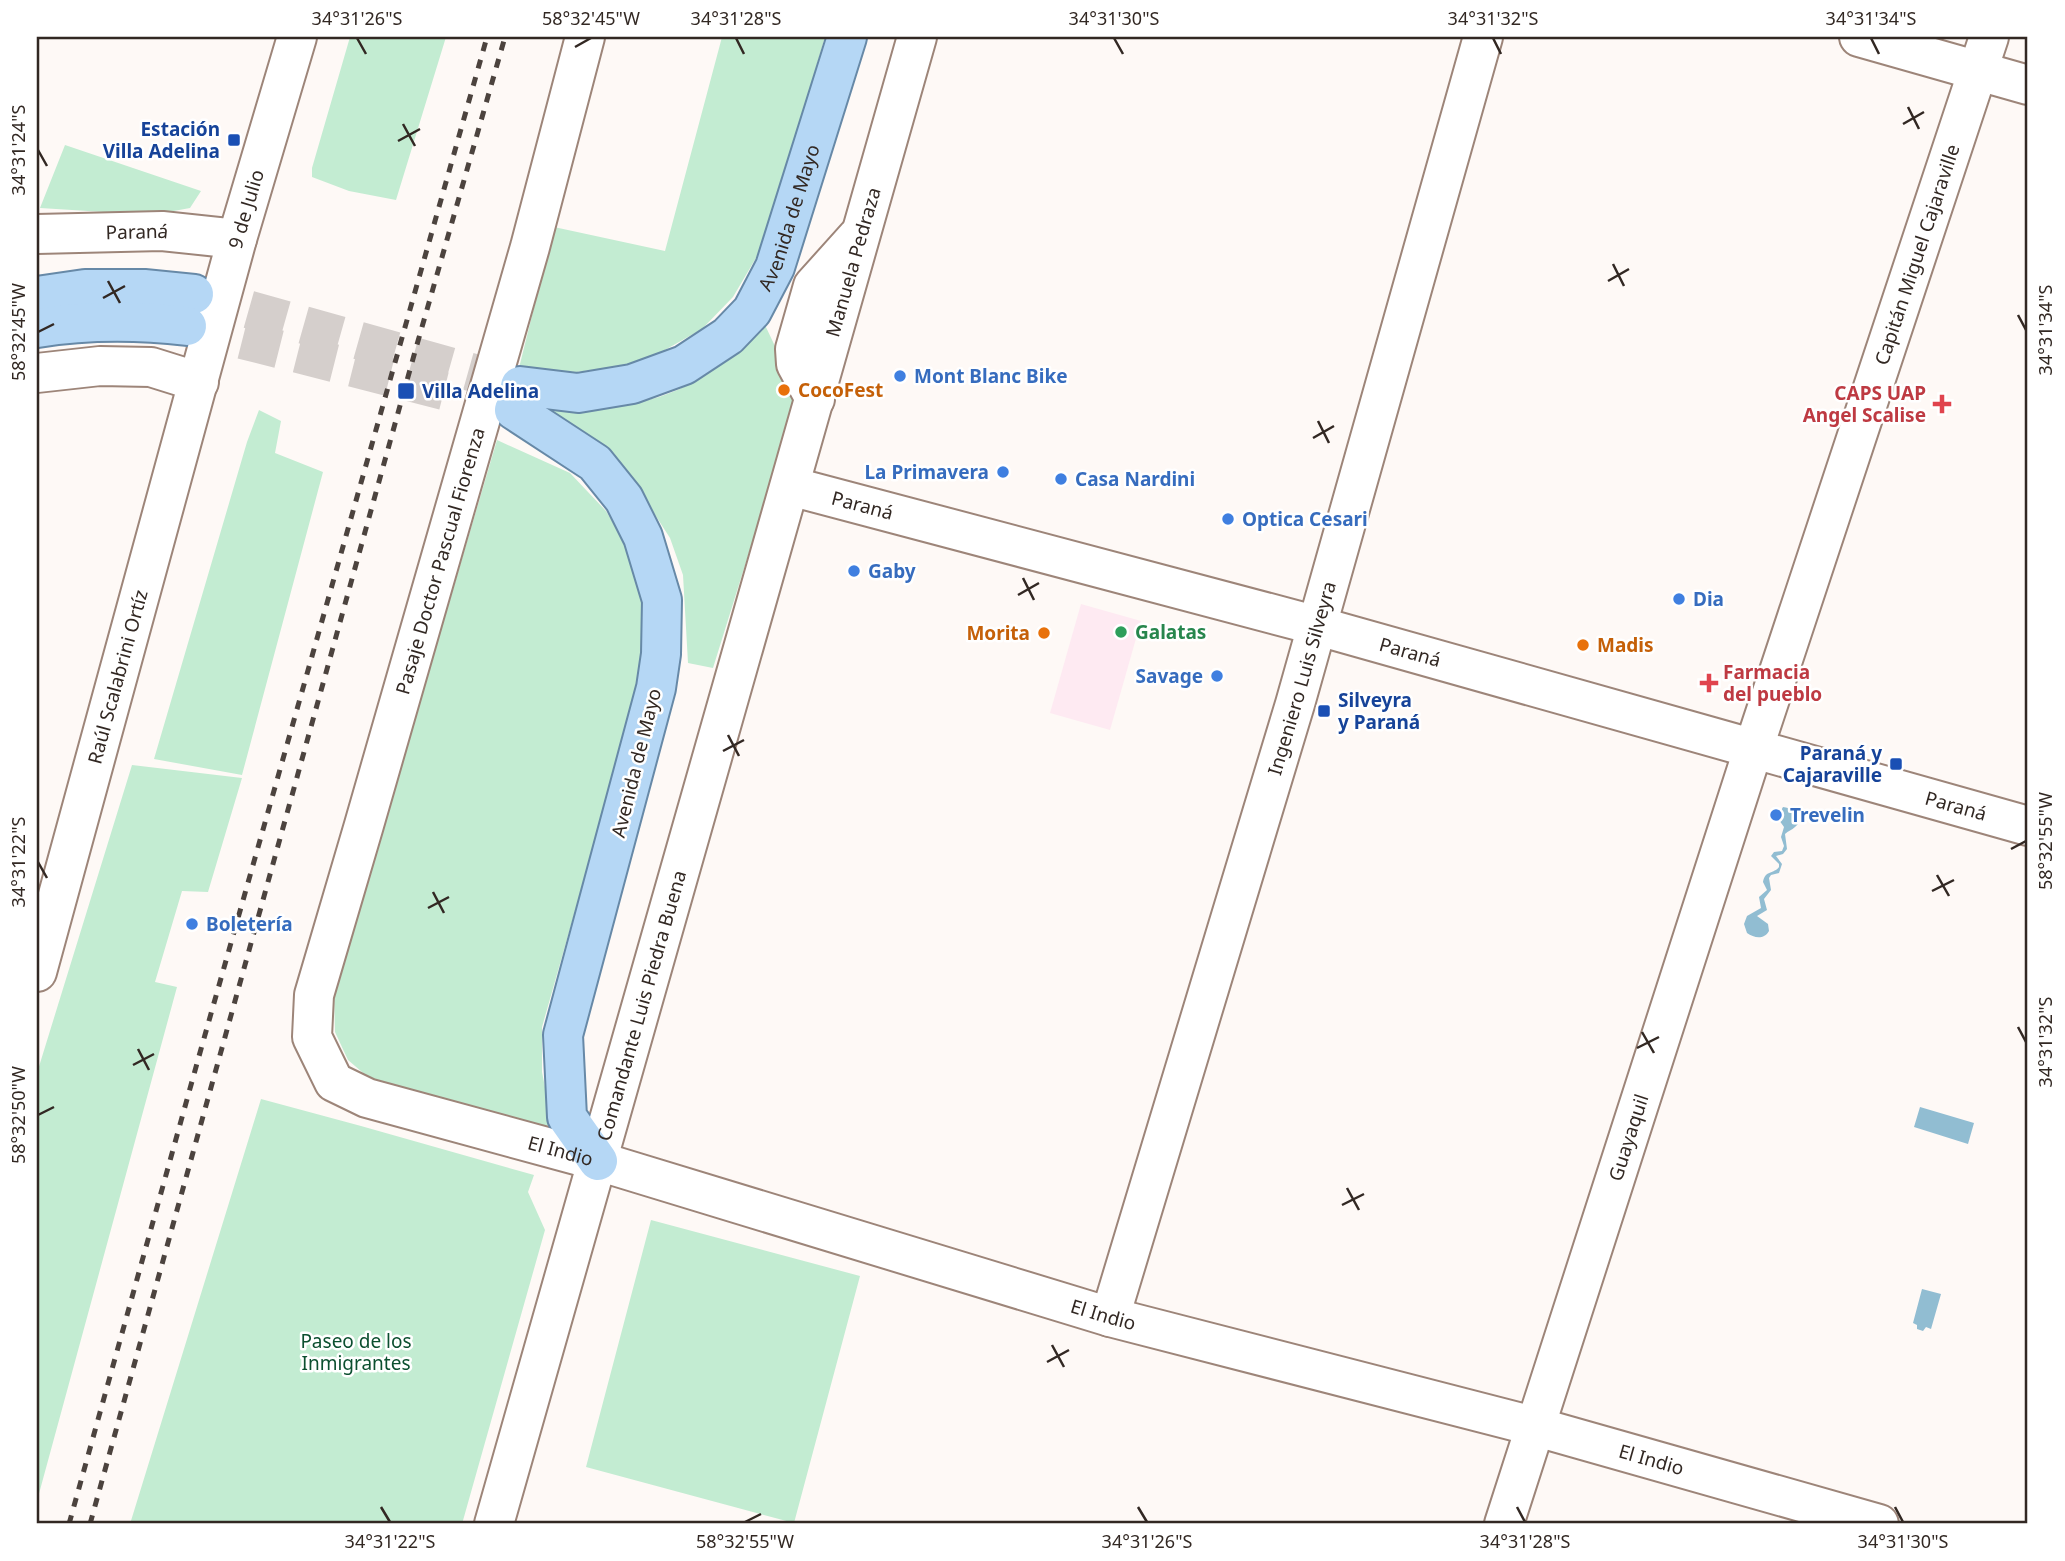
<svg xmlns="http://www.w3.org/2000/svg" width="2065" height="1561" font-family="'Noto Sans',sans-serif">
<rect width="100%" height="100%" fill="#fef9f6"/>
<path fill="#feeaf2" d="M1081,604L1141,621L1110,730L1050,713Z"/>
<path fill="#c3ecd2" d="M350,37H446L396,200L349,191L312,177V168Z
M722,37H825L763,246L733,297L702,329L656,355L631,365L576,372L519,368L554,227L665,251Z
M65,145L201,191L190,208L152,215L40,208Z
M765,325L798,395L713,668L688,663L683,575L670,538L623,465L574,428L527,398C557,400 588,405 618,404C674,403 729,365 765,325Z
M259,410L281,421L275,453L323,472L242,775L154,759L247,442Z
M497,440L570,473L606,511L620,535L636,572L646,626L640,678L629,721L542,1027V1072L554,1133L376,1084L348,1060L335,1032L334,993Z
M132,765L242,778L208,892L182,891L155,982L177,987L37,1501V1073Z
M261,1099L361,1126L534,1175L528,1192L545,1230L462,1524H130Z
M651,1220L860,1276L794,1523L586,1467Z"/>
<path fill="#91bdd2" d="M1783,807C1793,808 1807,817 1795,827C1792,830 1788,831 1785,834L1787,849L1783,854L1776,856L1782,864L1779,873L1771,875L1769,878L1771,890L1764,899L1767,910L1757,916L1768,924L1769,931C1764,940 1754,938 1747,933L1744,924L1747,916L1761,908L1759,897L1767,890L1763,882C1765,870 1774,874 1779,867V864L1771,856L1774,852L1782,851L1784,846L1781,837L1784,827L1779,820V814Z
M1920,1107L1974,1123L1968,1144L1914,1127Z
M1922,1289L1941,1294L1931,1329L1926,1327L1923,1331L1917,1329V1325L1913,1323Z"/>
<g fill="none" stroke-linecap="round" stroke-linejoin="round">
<path stroke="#d5cfcc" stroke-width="38" stroke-dasharray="38 19" stroke-linecap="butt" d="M194,294L520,386
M187,326L444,391"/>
<g stroke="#9d8579" stroke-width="42">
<g id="minor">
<path id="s1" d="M585,37L530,247L364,825L314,995L312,1037L334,1082L367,1098L598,1161L1110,1317L1537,1427L1879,1524"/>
<path d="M1859,37L2028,85"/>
<path id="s2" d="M37,234L162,231L237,239"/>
<path d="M37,373L100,366L151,367L199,382"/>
<path d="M815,399L796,364L795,349L813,286L857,237"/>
<path id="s3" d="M790,486L1318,626L2028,826"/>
<path id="s4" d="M37,972L237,239L297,37"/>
<path id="s5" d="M1110,1317L1295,704L1483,37"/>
<path id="s6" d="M494,1524L917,37"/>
<path id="s7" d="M1504,1524L1753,750L1989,37"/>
</g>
</g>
<g stroke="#6789a7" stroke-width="42">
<g id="major">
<path d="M37,296L85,289H144L194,294"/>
<path d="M37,328C87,320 136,320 187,326"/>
<path id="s8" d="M520,386L578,393L632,384L684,365L728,336L752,311L775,267L847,37"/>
<path d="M514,410L595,463L624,499L643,537L662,600L661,654L656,688L563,1035L567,1117L598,1161"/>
</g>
</g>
<use href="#minor" stroke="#fff" stroke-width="38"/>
<use href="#major" stroke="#b5d7f5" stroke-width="38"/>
<path stroke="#4c433e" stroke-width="5" stroke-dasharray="9 9" stroke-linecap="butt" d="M69,1524L201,1049L487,37
M90,1524L416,348L505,37"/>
</g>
<path fill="none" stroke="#322823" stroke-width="2.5" d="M357,38L366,54M736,38L744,54M1114,38L1123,54M1493,38L1501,54M1871,38L1879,54M575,47L591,38M1908,107L1919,129M403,124L415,146M1903,124L1924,112M398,141L420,129M38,150L47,166M1613,264L1624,286M108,281L120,303M1608,281L1629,269M103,298L125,286M2018,315L2026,330M38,332L54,324M1318,421L1329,443M1313,438L1334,426M1023,578L1034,600M1018,595L1039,583M728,735L739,756M723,751L744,740M2011,849L2026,841M38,862L47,878M1937,875L1949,896M1932,891L1954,880M433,892L444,913M428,908L449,897M2018,1027L2026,1042M1642,1032L1654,1053M1637,1048L1659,1037M138,1049L149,1070M133,1065L154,1054M38,1115L54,1107M1347,1188L1359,1210M1342,1205L1364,1194M1052,1345L1064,1367M1047,1362L1069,1350M381,1507L390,1522M1138,1507L1147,1522M1517,1507L1525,1522M1895,1507L1903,1522M745,1522L761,1514"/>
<g fill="#1a4fb4" stroke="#fff" stroke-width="2.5">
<rect x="227" y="133" width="14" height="14" rx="3.5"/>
<rect x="397" y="382" width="18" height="18" rx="3.5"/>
<rect x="1317" y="704" width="14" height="14" rx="3.5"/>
<rect x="1889" y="757" width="14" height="14" rx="3.5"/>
</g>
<g fill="#3f7fe0" stroke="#fff" stroke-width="2.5">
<circle cx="900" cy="376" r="7"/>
<circle cx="1003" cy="472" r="7"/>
<circle cx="1061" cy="479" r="7"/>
<circle cx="1228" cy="519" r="7"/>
<circle cx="854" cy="571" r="7"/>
<circle cx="1679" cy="599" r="7"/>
<circle cx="1217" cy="676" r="7"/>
<circle cx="1776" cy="815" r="7"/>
<circle cx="192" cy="924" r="7"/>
</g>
<g fill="#e8710a" stroke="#fff" stroke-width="2.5">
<circle cx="784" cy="390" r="7"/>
<circle cx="1044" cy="633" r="7"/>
<circle cx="1583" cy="645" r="7"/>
</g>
<g fill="#e0444e" stroke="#fff" stroke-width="2.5">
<path d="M1938.5 393.5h7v7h7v7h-7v7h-7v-7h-7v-7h7z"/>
<path d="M1705.5 672.5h7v7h7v7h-7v7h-7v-7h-7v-7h7z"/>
</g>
<circle fill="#2e9e5b" stroke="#fff" stroke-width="2.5" cx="1121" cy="632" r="7"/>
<g text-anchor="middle" stroke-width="5" stroke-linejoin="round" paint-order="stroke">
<g font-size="19" font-weight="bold" fill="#164399" stroke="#fff" text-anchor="end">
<text x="220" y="136">Estación<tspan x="220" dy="22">Villa Adelina</tspan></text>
<text x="422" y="398" text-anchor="start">Villa Adelina</text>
<text x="1338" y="707" text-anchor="start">Silveyra<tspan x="1338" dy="22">y Paraná</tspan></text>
<text x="1882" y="760">Paraná y<tspan x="1882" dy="22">Cajaraville</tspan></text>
</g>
<g font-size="19" fill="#322823" stroke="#fff">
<text dy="7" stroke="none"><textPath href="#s4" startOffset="791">9 de Julio</textPath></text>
<text dy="7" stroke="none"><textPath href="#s8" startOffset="357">Avenida de Mayo</textPath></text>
<text dy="7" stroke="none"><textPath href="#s2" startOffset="100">Paraná</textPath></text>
<text dy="7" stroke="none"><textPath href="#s7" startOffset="1335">Capitán Miguel Cajaraville</textPath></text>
<text dy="7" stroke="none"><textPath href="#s6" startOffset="1312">Manuela Pedraza</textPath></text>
<text dy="7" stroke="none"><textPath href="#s3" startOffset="75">Paraná</textPath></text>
<text transform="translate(440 561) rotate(-74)" y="7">Pasaje Doctor Pascual Fiorenza</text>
<text dy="7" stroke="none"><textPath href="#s3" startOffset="642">Paraná</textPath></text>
<text dy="7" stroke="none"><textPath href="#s4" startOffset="306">Raúl Scalabrini Ortíz</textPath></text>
<text dy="7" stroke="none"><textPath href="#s5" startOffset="667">Ingeniero Luis Silveyra</textPath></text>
<text transform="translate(636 763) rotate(-76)" y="7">Avenida de Mayo</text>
<text dy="7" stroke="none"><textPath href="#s3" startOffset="1209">Paraná</textPath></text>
<text dy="7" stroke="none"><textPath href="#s6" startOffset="539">Comandante Luis Piedra Buena</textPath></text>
<text dy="7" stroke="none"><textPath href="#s7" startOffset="406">Guayaquil</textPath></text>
<text dy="7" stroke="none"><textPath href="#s1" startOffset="1325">El Indio</textPath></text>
<text dy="7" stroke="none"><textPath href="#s1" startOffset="1892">El Indio</textPath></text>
<text dy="7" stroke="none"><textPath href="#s1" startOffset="2459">El Indio</textPath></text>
</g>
<g font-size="19" font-weight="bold" fill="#366cbe" stroke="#fff" text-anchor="start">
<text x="914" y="383">Mont Blanc Bike</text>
<text x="989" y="479" text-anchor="end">La Primavera</text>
<text x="1075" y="486">Casa Nardini</text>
<text x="1242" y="526">Optica Cesari</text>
<text x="868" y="578">Gaby</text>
<text x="1693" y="606">Dia</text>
<text x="1203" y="683" text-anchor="end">Savage</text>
<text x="1790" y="822">Trevelin</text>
<text x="206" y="931">Boletería</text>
</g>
<g font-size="19" font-weight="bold" fill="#c56008" stroke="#fff" text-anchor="start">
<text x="798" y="397">CocoFest</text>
<text x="1030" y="640" text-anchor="end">Morita</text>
<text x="1597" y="652">Madis</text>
</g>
<g font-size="19" font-weight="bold" fill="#be3a42" stroke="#fff" text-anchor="end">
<text x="1926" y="400">CAPS UAP<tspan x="1926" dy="22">Angel Scalise</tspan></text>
<text x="1723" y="679" text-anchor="start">Farmacia<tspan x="1723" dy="22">del pueblo</tspan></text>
</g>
<g font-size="19" font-weight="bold" fill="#27864d" stroke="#fff" text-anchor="start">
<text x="1135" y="639">Galatas</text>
</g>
<g font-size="19" fill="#0b4f2f" stroke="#fff">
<text x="356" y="1348">Paseo de los<tspan x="356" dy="22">Inmigrantes</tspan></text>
</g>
</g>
<rect width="2065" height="1561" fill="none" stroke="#ffffff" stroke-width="77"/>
<rect x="38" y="38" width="1988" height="1484" fill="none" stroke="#322823" stroke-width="2.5"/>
<g font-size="18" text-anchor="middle" fill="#322823">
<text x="357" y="25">34°31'26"S</text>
<text x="591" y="25">58°32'45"W</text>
<text x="736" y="25">34°31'28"S</text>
<text x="1114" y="25">34°31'30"S</text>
<text x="1493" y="25">34°31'32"S</text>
<text x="1871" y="25">34°31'34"S</text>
<text transform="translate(19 150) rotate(-90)" y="6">34°31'24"S</text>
<text transform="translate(2046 330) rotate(-90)" y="6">34°31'34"S</text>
<text transform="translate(19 332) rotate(-90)" y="6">58°32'45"W</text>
<text transform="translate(2046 841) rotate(-90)" y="6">58°32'55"W</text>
<text transform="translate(19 862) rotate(-90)" y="6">34°31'22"S</text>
<text transform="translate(2046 1042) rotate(-90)" y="6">34°31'32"S</text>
<text transform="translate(19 1115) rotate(-90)" y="6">58°32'50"W</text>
<text x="390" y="1548">34°31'22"S</text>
<text x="745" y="1548">58°32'55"W</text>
<text x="1147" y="1548">34°31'26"S</text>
<text x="1525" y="1548">34°31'28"S</text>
<text x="1903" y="1548">34°31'30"S</text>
</g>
</svg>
